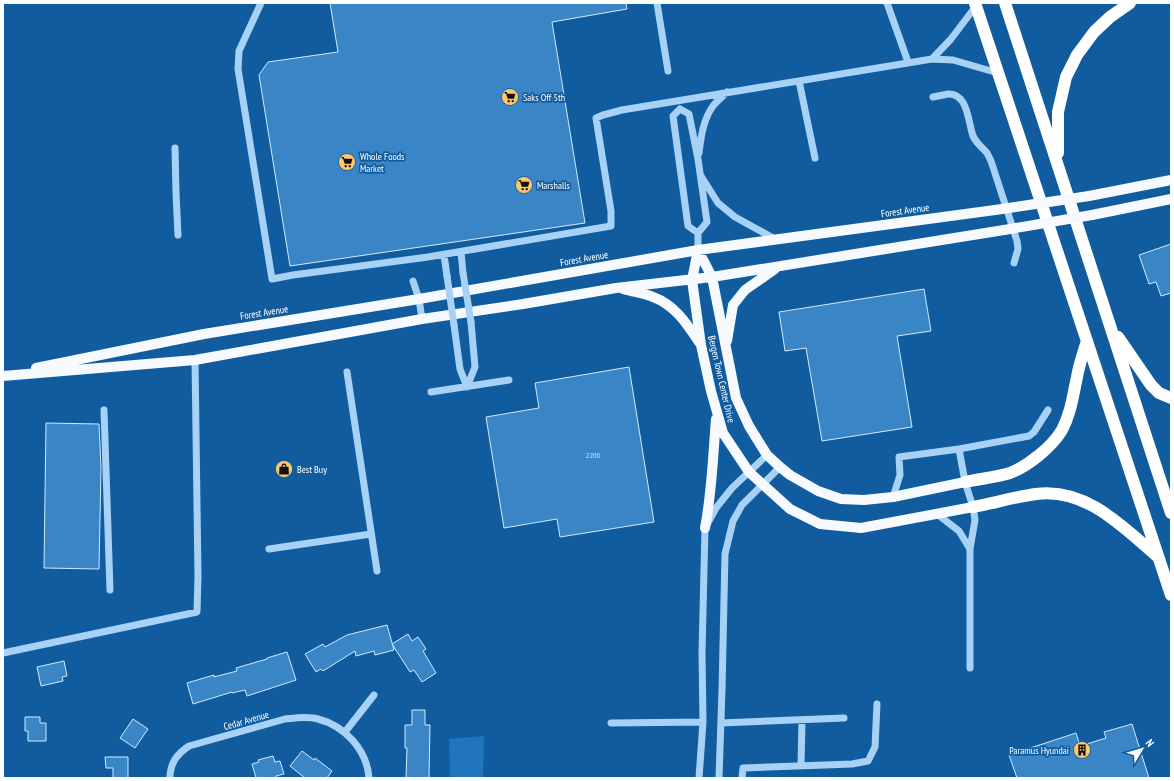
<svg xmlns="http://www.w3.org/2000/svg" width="1174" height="781" font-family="'PT Sans Narrow',sans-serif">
<rect width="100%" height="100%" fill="#115c9f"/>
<path fill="#2075bd" d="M484,736L483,778H450L449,739Z"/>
<path fill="#3a85c6" stroke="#d1eafe" d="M330,3H626L627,9L552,22L585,223L290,266L259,75L268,62L338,52Z
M1171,244V293L1161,296L1156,282L1149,284L1139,255Z
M924,289L931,331L897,336L912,427L822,441L806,348L785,351L779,312Z
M629,367L654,522L560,537L557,519L504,528L486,417L539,408L535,383Z
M46,423L99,424L101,468L99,569L44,568Z
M387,625L394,650L375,655L374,651L356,656L355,651L323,671L321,669L316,672L305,654L323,644L325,647L347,635Z
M408,634L412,641L418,637L426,649L423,651L436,673L422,682L414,670L410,672L392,644Z
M287,652L296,680L247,696L245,690L232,693V692L193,704L187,683L214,675V677L237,671L236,668L267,659V658Z
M64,661L67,676L62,677L63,681L41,686L37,667Z
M412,710H425V725H430L429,778H406L407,748H405V725H412Z
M25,717H40V723H46V741H28V731H25Z
M133,719L148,729L135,748L120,738Z
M1132,724L1149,778H1017L1009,755L1076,733L1080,746L1106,738L1104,732Z
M302,751L314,760L315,758L332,771L327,778H305L290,766Z
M273,756L275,762L280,761L284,774L276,776L277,778H256L252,764L259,762L258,760Z
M105,757H128V778H113V768H106Z"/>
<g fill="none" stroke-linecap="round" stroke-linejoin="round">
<path stroke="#a8d2f5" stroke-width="7" d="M261,3L239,51L238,69L272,279L293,275L428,257L611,226V211L596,118L603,115L622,110L932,59L953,60L998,73
M657,3L668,71
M887,3L908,62
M932,59L951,39L976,6
M799,81L815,158
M933,97C938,96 943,95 948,94C968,93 968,122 973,136C976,143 982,147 987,153C989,157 991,160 992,164L1017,241L1018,249L1014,263
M680,109L689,114L698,159L707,222L698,233V250
M680,109L673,116L688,226L698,233
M175,148L176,193L178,235
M699,153C701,137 703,120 713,106C717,101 722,97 727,92
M701,176L718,203L735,217L775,239
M461,252L463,273
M444,255L447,276
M413,281L419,299L422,319
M454,325L460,369L467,387
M347,372L377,571
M467,387L475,367L471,322
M431,392L509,380
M104,410L110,590
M959,449L965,482L973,507L975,520L970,549V668
M893,497L900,475L899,457L959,449L1029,436L1034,432L1048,410
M937,514L959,531L970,549
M269,549L371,534
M3,653L197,612L198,576L195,360
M611,723L703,722
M721,723L844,718
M345,732L374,695
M801,766L802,720
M170,778C170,763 177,754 189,746L285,719C296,718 307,716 318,719C345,726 367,750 369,778
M699,778L703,722L702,653L705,528L716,508L732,488L767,455
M719,778L722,690L725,554L733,521L742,505L780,467
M742,778L743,768L852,764L868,761L875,747L877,704"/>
<path stroke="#f6faff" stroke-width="10" d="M1089,196L1171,180
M1092,215L1171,199
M698,250L692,280L701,345L711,391L723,433L749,472L790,509L820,524L861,528L973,507
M698,250L712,277L736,398L749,426L762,447L767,455L780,467L790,475L818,491L841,499L864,500L893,497L965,482
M623,289C633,292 644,293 653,297C675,305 687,324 699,342
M727,341L733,305L745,290L775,269
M36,368L204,334L419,299L698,250L995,210
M3,376L195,360L422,319L523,304L616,288L712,277L1004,230
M705,528C712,492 713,456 716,419"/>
<path stroke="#fff" stroke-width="12" d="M975,3L1171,595
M1005,3L1171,513
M1058,153V112L1066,77L1077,55L1094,32L1110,17L1130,3
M1118,337L1151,385L1159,393L1171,398
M965,482C978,479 998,477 1010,473C1028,466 1052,447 1062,430C1071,413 1073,395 1077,377C1079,365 1083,353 1087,341
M973,507C994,503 1015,497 1036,494C1086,487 1124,528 1158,557"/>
<path stroke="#a8d2f5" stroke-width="7" d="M463,273L471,322
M447,276L454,325"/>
<path stroke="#f6faff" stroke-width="10" d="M995,210L1089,196
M1004,230L1092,215"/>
</g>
<defs>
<g id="supermarket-disc" transform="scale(0.9)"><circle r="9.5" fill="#ffc76c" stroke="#115c9f"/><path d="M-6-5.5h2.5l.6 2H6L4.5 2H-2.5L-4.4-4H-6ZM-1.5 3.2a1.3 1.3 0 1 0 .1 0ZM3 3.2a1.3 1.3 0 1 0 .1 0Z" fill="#111"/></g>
<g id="shop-disc" transform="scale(0.9)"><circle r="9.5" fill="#ffc76c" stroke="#115c9f"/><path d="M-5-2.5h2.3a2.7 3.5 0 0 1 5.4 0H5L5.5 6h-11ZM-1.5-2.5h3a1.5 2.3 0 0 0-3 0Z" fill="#111"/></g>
<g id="building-disc" transform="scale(0.9)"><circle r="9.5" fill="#ffc76c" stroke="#115c9f"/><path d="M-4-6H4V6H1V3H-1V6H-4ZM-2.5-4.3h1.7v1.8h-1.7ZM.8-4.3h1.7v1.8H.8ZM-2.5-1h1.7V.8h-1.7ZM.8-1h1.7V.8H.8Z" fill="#111"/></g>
</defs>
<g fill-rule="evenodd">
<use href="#supermarket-disc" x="510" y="97"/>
<use href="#supermarket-disc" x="347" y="162"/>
<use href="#supermarket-disc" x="524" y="185"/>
<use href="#shop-disc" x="284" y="469"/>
<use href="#building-disc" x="1082" y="750"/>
</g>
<g text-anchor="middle" stroke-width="3.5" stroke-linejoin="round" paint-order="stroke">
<g font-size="8" fill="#cee0f1">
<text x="593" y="458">2200</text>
</g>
<g font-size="10" fill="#fff" stroke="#115c9f" text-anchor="start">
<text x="523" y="101">Saks Off 5th</text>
<text x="360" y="160">Whole Foods<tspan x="360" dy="12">Market</tspan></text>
<text x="537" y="189">Marshalls</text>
<text x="297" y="473">Best Buy</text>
<text x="1069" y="754" text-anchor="end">Paramus Hyundai</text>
</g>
<g font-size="10" fill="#fff" stroke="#115c9f">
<text transform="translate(905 210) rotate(-8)" y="4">Forest Avenue</text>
<text transform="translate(584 258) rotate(-10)" y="4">Forest Avenue</text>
<text transform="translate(264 312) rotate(-9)" y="4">Forest Avenue</text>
<text transform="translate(722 379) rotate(77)" y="4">Bergen Town Center Drive</text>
<text transform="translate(246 720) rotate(-16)" y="4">Cedar Avenue</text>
</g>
</g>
<rect width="1174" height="781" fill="none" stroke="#ffffff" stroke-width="8"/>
<g transform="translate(1142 749) rotate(52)" stroke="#115c9f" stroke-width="3" paint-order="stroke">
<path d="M0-3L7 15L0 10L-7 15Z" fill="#ffffff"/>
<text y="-6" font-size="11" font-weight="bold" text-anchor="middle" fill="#ffffff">N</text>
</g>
</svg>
